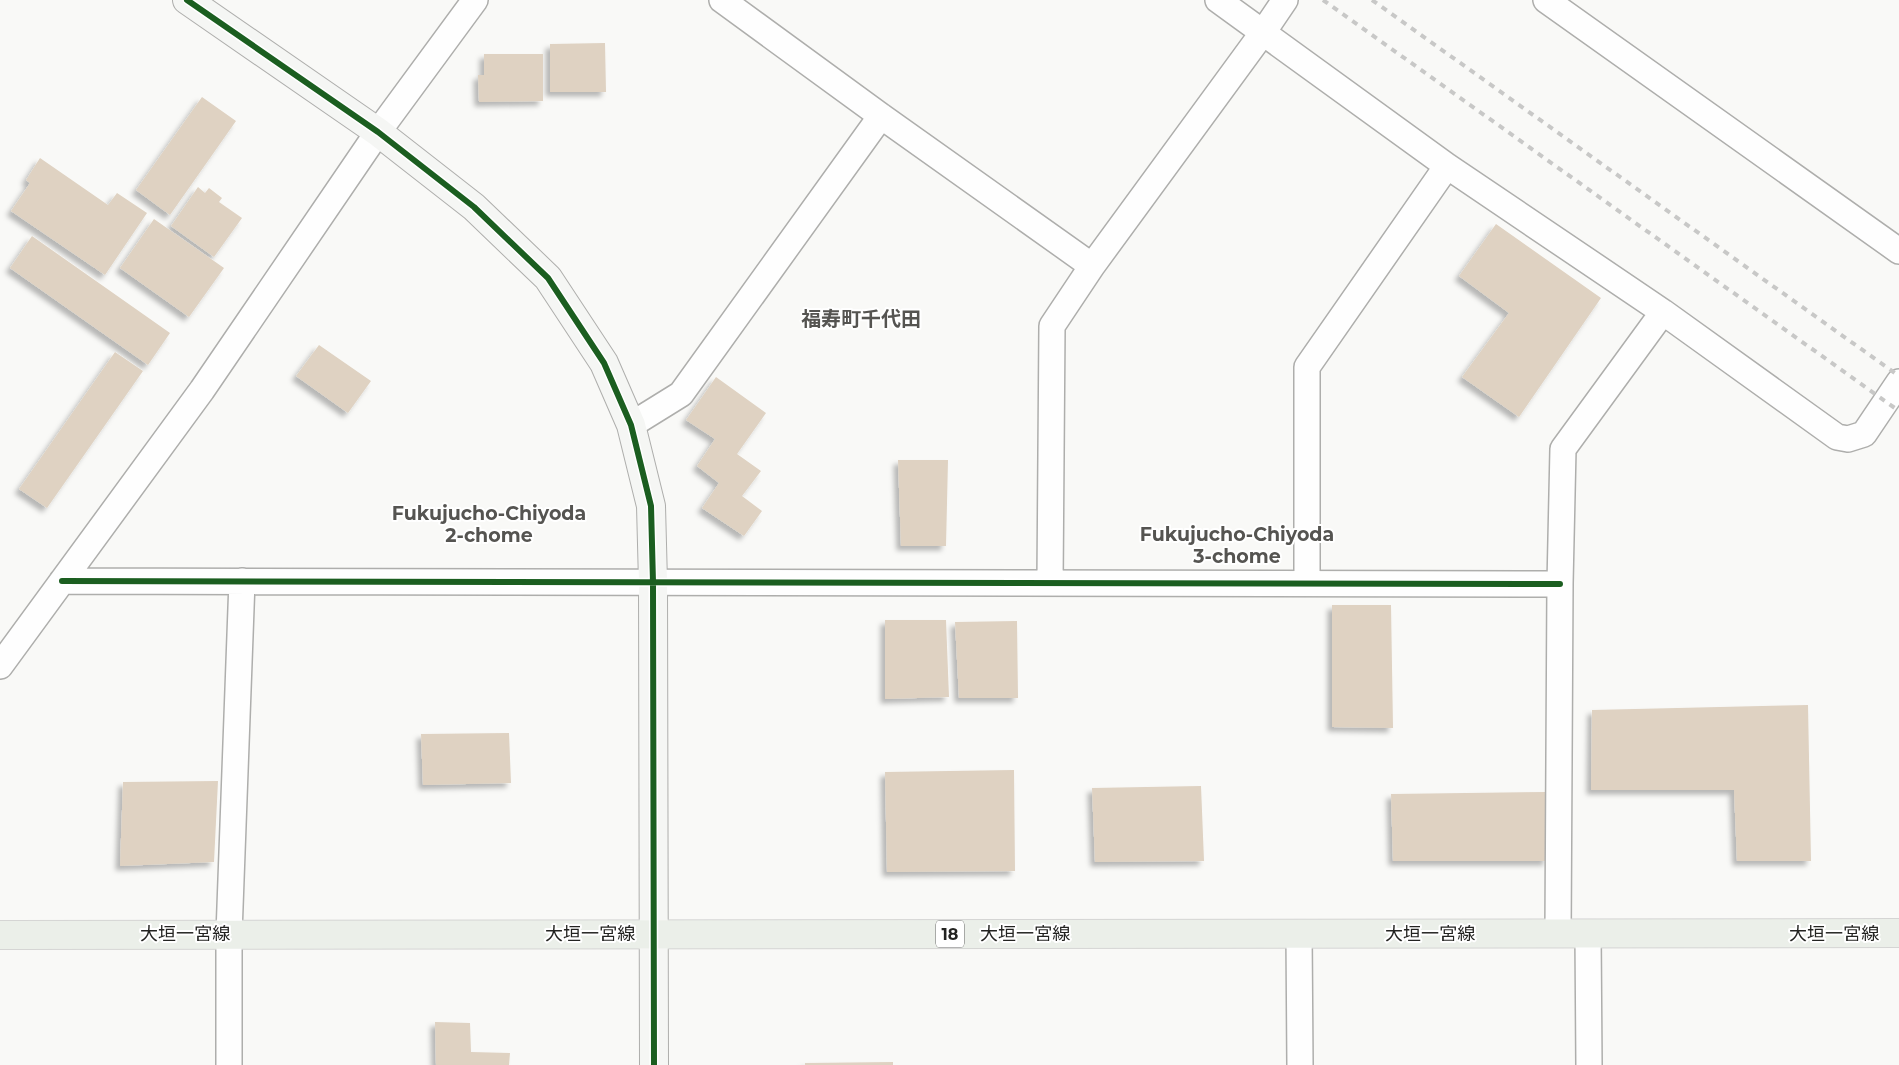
<svg xmlns="http://www.w3.org/2000/svg" width="1899" height="1065" font-family="Montserrat,'Noto Sans JP',sans-serif">
<defs>
<filter id="shadow"><feDropShadow dx="-4.5" dy="4.5" stdDeviation="2.5" flood-color="#0004"/></filter>
</defs>
<rect width="100%" height="100%" fill="#f9f9f7"/>
<path fill="#dfd2c2" filter="url(#shadow)" d="M605,43L606,92H550V44Z
M484,54H543V101L479,102L478,75H484Z
M202,97L236,121L170,215L136,190Z
M40,158L108,205L117,193L147,213L105,275L11,211L30,183L26,180Z
M198,187L205,193L209,188L222,198L219,202L242,218L214,257L171,226Z
M154,219L224,268L189,317L120,268Z
M1496,224L1601,298L1519,417L1462,377L1509,313L1459,276Z
M32,236L170,333L148,365L10,268Z
M319,345L371,381L348,413L296,376Z
M115,352L143,371L47,508L19,489Z
M716,377L766,413L737,454L761,471L742,496L762,511L744,536L702,508L719,483L697,466L715,439L686,420Z
M898,460H948L946,546H901Z
M1332,605H1391L1393,728L1332,727Z
M885,620H946L949,697L885,699Z
M1017,621L1018,698H959L955,622Z
M1808,705L1811,861H1737L1734,790H1591L1592,710Z
M509,733L511,783L423,785L421,734Z
M1014,770L1015,871L887,872L885,772Z
M218,781L214,862L120,866L123,782Z
M1201,786L1204,861L1095,862L1092,788Z
M1547,792L1548,861H1393L1391,794Z
M435,1022L470,1023L471,1052L510,1053L509,1065H436Z
M893,1062V1065H805V1063Z"/>
<g fill="none" stroke-linecap="round" stroke-linejoin="round">
<g stroke="#aeaeac" stroke-width="28">
<path id="street" d="M722,0L881,116L1092,266
M1218,0L1447,166L1663,312L1837,437L1848,439L1864,434L1899,382
M1546,0L1899,251
M631,425L681,394L881,116
M62,581L1560,584
M1050,583L1052,326L1092,266L1264,31L1285,0
M1307,583V367L1447,166
M0,666L202,390L378,132L475,0
M1299,933L1300,1065
M1588,933L1589,1065
M1558,934L1560,584L1563,449L1663,312
M229,1065V934L242,581"/>
</g>
<g stroke="#aeaeac" stroke-width="30">
<path id="secondary" d="M187,0L378,132L474,207L548,278L604,363L631,425L651,506L653,582L654,1065"/>
</g>
<g stroke="#d5d5d4" stroke-width="30">
<path id="primary" d="M0,935L1899,933"/>
</g>
<use href="#street" stroke="#fefefe" stroke-width="25"/>
<use href="#secondary" stroke="#f5f6f4" stroke-width="28"/>
<use href="#primary" stroke="#ebefe9" stroke-width="28"/>
<path stroke="#c8c8c7" stroke-width="4" stroke-dasharray="6 6" stroke-linecap="butt" d="M1323,0L1899,411
M1372,0L1899,376"/>
<g stroke="#fff" stroke-width="9">
<path id="cycleway" d="M187,0L378,132L474,207L548,278L604,363L631,425L651,506L653,582L654,1065
M62,581L1560,584"/>
</g>
<use href="#cycleway" stroke="#1b5e20" stroke-width="6"/>
</g>
<g text-anchor="middle" stroke-width="4" stroke-linejoin="round" paint-order="stroke">
<rect fill="#fff" stroke="#656564" stroke-width="1" x="936" y="920.5" width="28" height="27" rx="4"/>
<g font-size="16" font-weight="bold" fill="#232321">
<text x="950" y="940">18</text>
</g>
<g font-size="18" fill="#232321" stroke="#fff">
<text x="185" y="940">大垣一宮線</text>
<text x="590" y="940">大垣一宮線</text>
<text x="1025" y="940">大垣一宮線</text>
<text x="1430" y="940">大垣一宮線</text>
<text x="1834" y="940">大垣一宮線</text>
</g>
<g font-size="19" font-weight="bold" fill="#555451" stroke="#fff">
<text x="489" y="520">Fukujucho-Chiyoda<tspan x="489" dy="22">2-chome</tspan></text>
<text x="1237" y="541">Fukujucho-Chiyoda<tspan x="1237" dy="22">3-chome</tspan></text>
</g>
<g font-size="20" font-weight="bold" fill="#555451" stroke="#fff">
<text x="861" y="326">福寿町千代田</text>
</g>
</g>
</svg>
